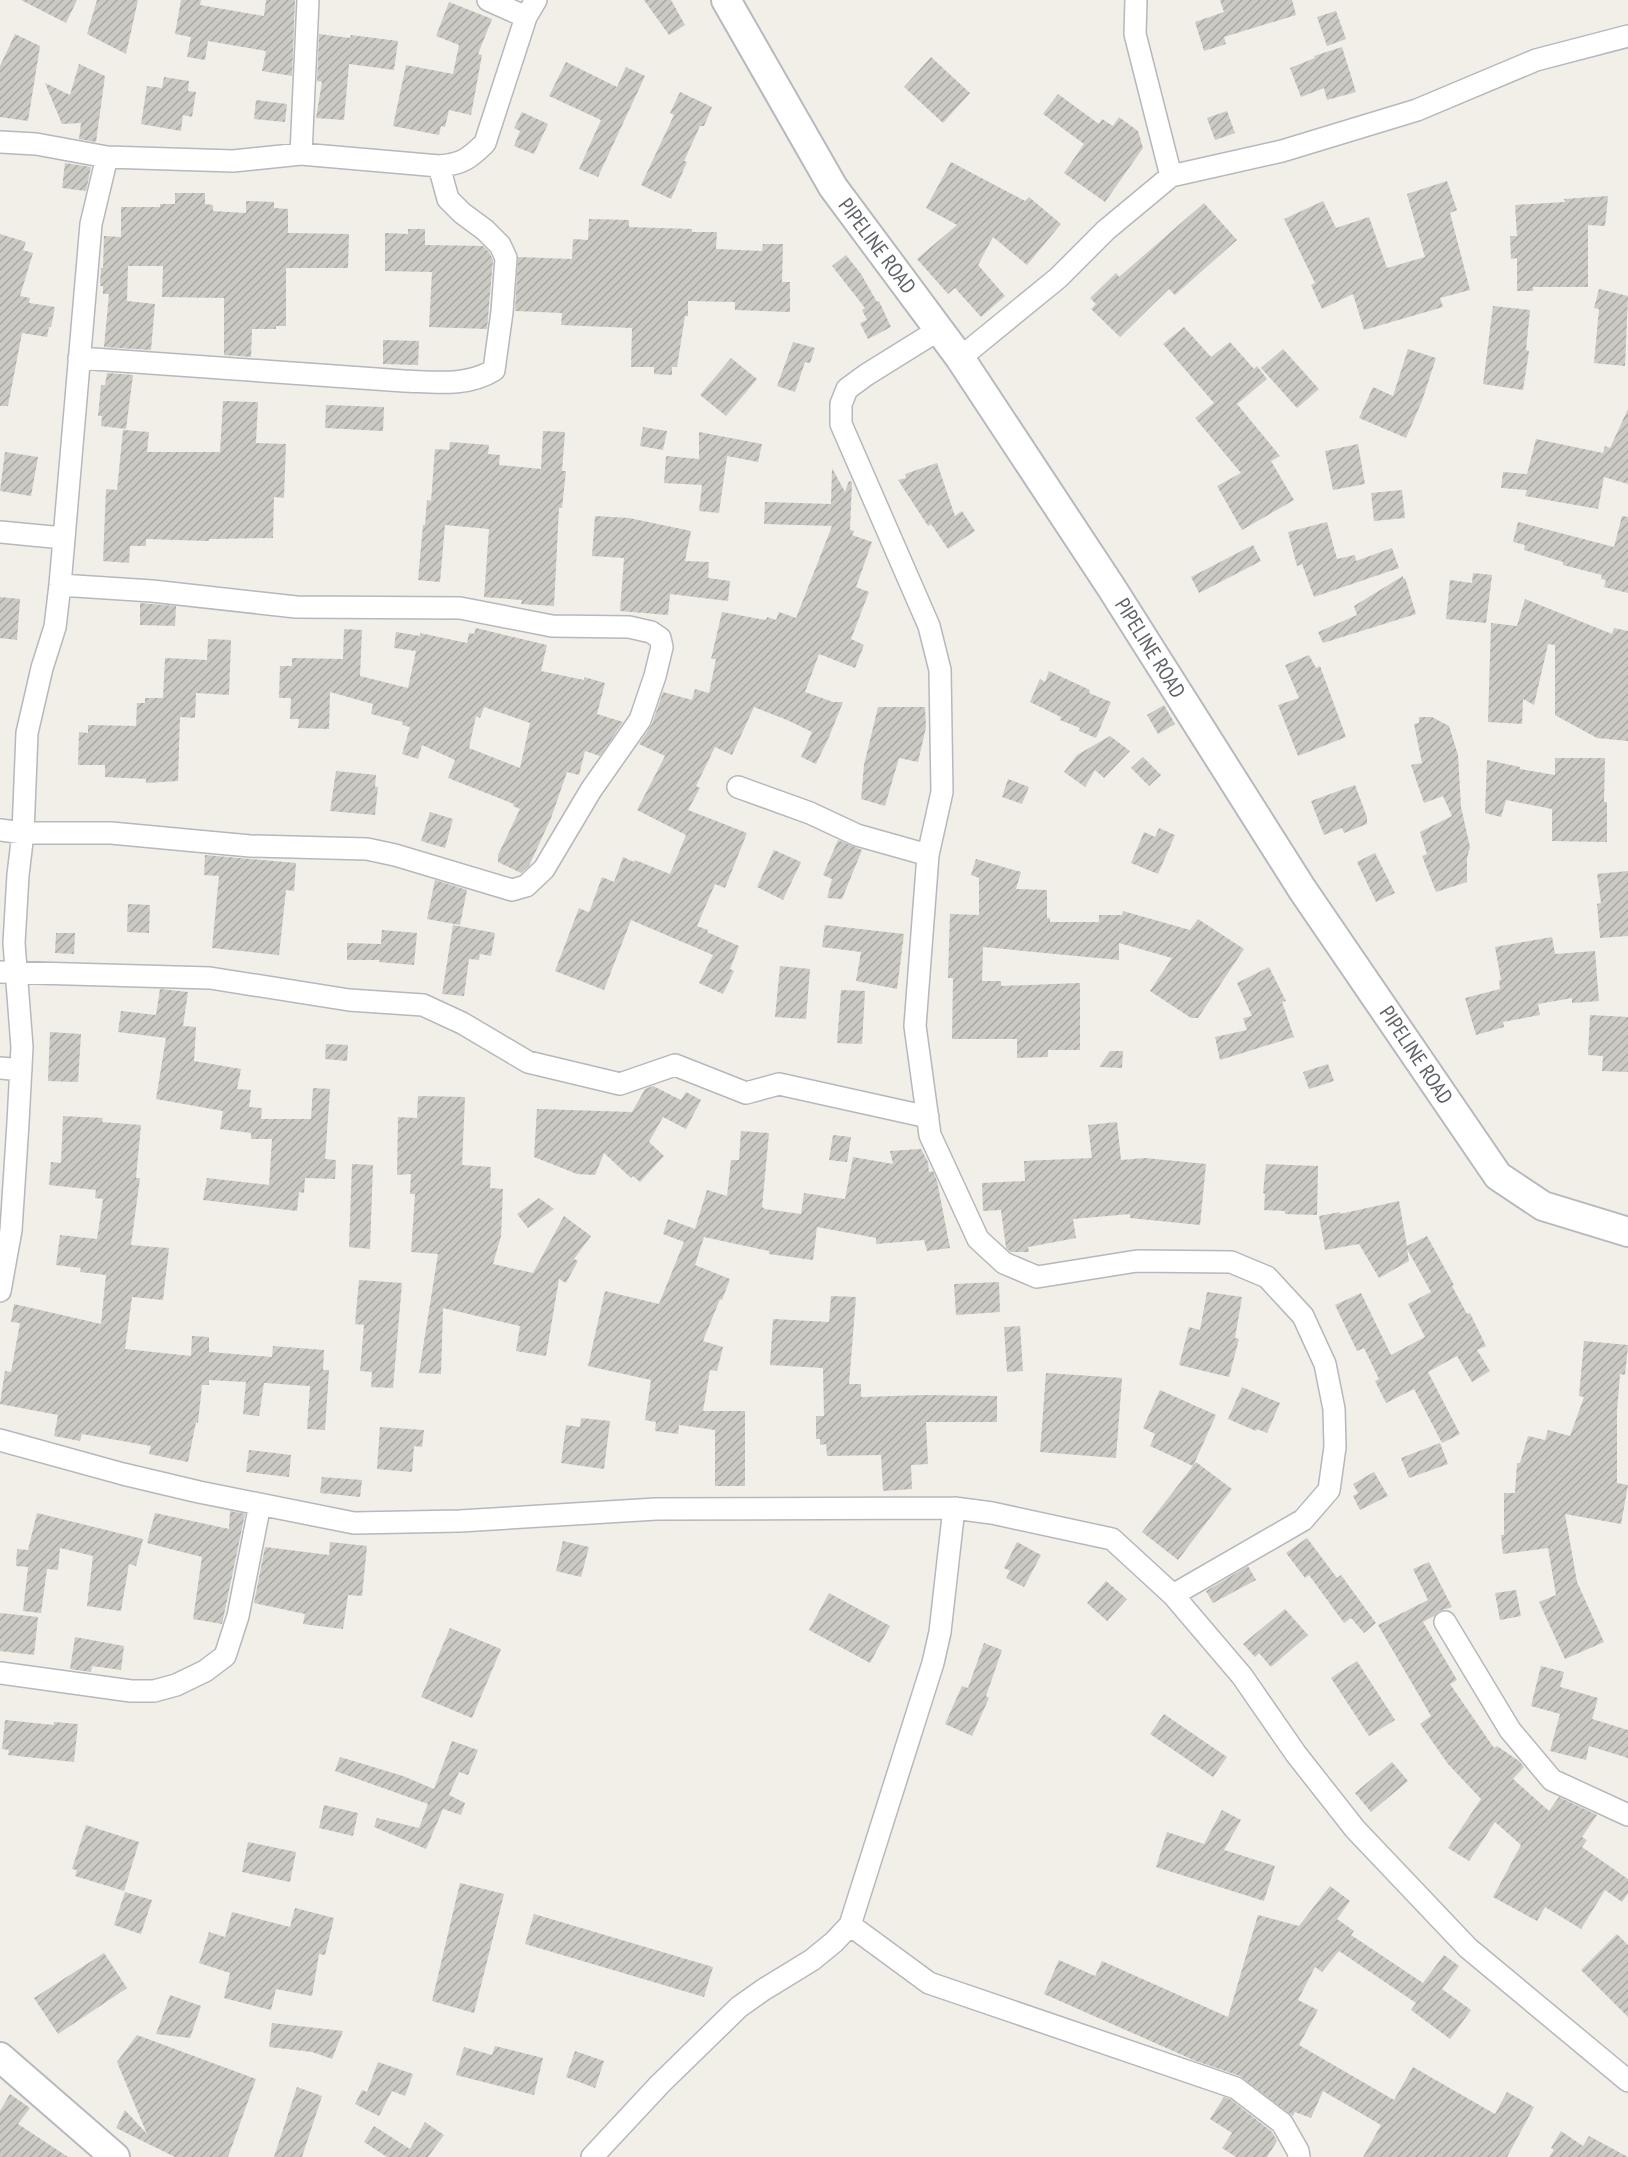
<svg xmlns="http://www.w3.org/2000/svg" width="1628" height="2157" font-family="'PT Sans Narrow',sans-serif">
<defs>
<pattern id="building-hatch" width="6" height="6" patternUnits="userSpaceOnUse" patternTransform="scale(1.5)"><rect width="6" height="6" fill="#cccac5"/><path d="M-1 1l2-2M0 6l6-6M5 7l2-2" fill="none" stroke="#a9a8a4"/></pattern>
</defs>
<rect width="100%" height="100%" fill="#f1efe8"/>
<path fill="url(#building-hatch)" fill-rule="evenodd" d="M21,0H77L66,23Z
M97,0H138L126,54L87,34Z
M181,0H201L200,5L264,16L266,0H295L292,76L262,71L266,51L208,41L205,60L187,57L191,37L175,34Z
M644,0H671L685,25L669,35Z
M1220,0H1292L1296,15L1224,37L1226,44L1204,51L1195,22L1224,12Z
M449,2L492,19L478,54L482,55L471,115L449,110L445,127L441,126L439,135L393,126L406,65L453,74L459,45L436,36Z
M1336,11L1346,39L1327,46L1317,17Z
M15,34L40,46L28,121L0,117V66Z
M319,34L350,38L351,35L398,41L394,70L349,64L344,120L316,118L322,82L317,81Z
M1342,47L1356,92L1327,100L1324,88L1301,97L1290,68L1315,58L1314,56Z
M931,57L970,93L943,123L904,87Z
M566,62L617,87L626,67L645,76L598,177L579,169L601,120L549,96Z
M79,64L105,76L96,142L79,139L81,123L62,124L45,83L70,95Z
M164,77L189,81L188,91L196,92L192,117L183,115L181,131L141,124L147,86L162,88Z
M680,92L712,107L704,126H700L684,161L687,162L671,199L641,185L674,115L670,113Z
M1058,94L1099,124L1102,119L1113,126L1119,117L1138,131L1143,148L1105,202L1064,173L1084,144L1043,114Z
M256,100L287,104L285,122L254,119Z
M1227,111L1235,133L1215,140L1207,118Z
M522,112L548,124L534,154L514,146L520,131L514,128Z
M951,162L1025,201L1029,197L1061,224L1027,265L993,237L978,265L1005,296L981,317L955,288L948,294L917,259L957,225L926,208Z
M65,163L91,167L86,191L62,188Z
M1447,181L1457,210L1450,213L1470,290L1440,298L1443,307L1364,330L1353,294L1322,309L1311,285L1315,283L1284,219L1323,201L1336,228L1369,217L1387,268L1425,257L1407,194Z
M175,193H205V204L213,205V211L246,213V201L274,202V208L288,209V233L349,234L348,268H286V326H276V329H252L251,357L224,355V298L162,297L163,266H128L127,301L155,304L151,350L104,347L109,294H103V286H100L101,268H103L104,236L121,237V207H160V204H175Z
M1608,196L1605,226L1588,225V287H1533V291H1517V258L1511,259L1510,236H1517L1515,205L1565,202L1564,199Z
M1204,203L1237,240L1175,295L1169,289L1120,337L1091,309L1096,304L1090,298L1116,273L1119,277Z
M589,219L629,220V227L692,229V232H717L716,249L762,251L763,244H783L782,282H790V312L735,310V302L688,301V316H685L677,367H672V375L654,374V367H631L632,328L561,325L562,313L515,311L518,257L572,259L573,239L588,240Z
M408,229H425V245L483,246L489,252L493,260L487,329L429,327L432,272L385,271V233L408,234Z
M0,234L26,242L23,250L33,253L20,296L30,298L29,303L55,307L51,327H49L47,337L22,333L8,406H0Z
M846,255L861,274L877,302L879,301L891,327L868,339L860,323L867,320L862,310L865,308L832,266Z
M1599,289L1628,296L1625,366L1594,363L1599,309L1594,308Z
M1493,306L1530,310L1526,350L1529,351L1523,390L1483,384Z
M1184,327L1211,357L1230,342L1254,369L1257,366L1267,379L1237,404L1280,456L1271,461L1294,500L1242,530L1217,486L1241,473L1195,418L1214,403L1163,344Z
M383,340L419,341L418,365L383,364Z
M793,342L815,348L810,363L805,362L795,392L777,386Z
M1283,349L1319,389L1297,408L1261,368Z
M1408,349L1436,358L1422,401L1406,438L1359,418L1373,387L1393,396Z
M731,358L757,379L726,416L700,395Z
M107,373L133,375L126,429L101,426L102,416H98L101,385H105Z
M223,401L258,402L256,443L286,444L284,498L274,497L273,538L209,539V541L146,539V546H130L129,563L103,561L106,489L117,490L123,430L149,432L147,452H220Z
M326,405L384,407L383,431L325,428Z
M1628,409V484L1604,477L1598,509L1525,496L1527,490L1501,488L1503,472L1527,474L1536,439L1603,453L1605,446L1610,448Z
M643,427L667,431L663,450L640,446Z
M543,431L565,432L562,471H566L562,508H559L554,606L521,604L522,600L484,597L489,529L445,525L440,582L418,580L423,525H425L427,500L431,501L435,449L449,450L450,442L489,445L488,454L500,455L499,465L541,469Z
M699,432L762,444L758,462L727,456L719,513L699,511L702,485L664,483L666,456L699,459Z
M1358,444L1365,484L1333,490L1325,451Z
M5,452L38,457L31,496L0,491Z
M937,463L955,516L962,511L975,531L948,549L931,524L928,526L898,480L906,478L905,474Z
M832,468L845,492L849,481L852,482L850,530L854,531L852,535L872,542L856,587L869,592L851,639L864,645L855,668L819,654L805,692L833,702H843L829,737L816,764L801,757L812,732L787,720L754,707L732,755L715,747L696,786L700,788L688,810L747,833L725,888L715,884L697,926L708,930L707,932L739,946L730,969L734,971L723,994L699,983L713,955L631,920L604,990L555,971L579,908L588,912L590,910L602,877L614,882L623,857L634,862L635,860L670,874L686,835L637,810L665,756L639,744L652,724L663,692L692,700L695,689L709,693L716,659H711L722,612L766,620L767,617L776,620L779,612L796,618L832,526L764,524L765,502L831,504Z
M1402,490L1405,518L1374,521L1371,493Z
M595,516L629,518L691,531L685,561L709,562L708,578L730,581L728,601L670,594L668,615L620,611L624,558L592,556Z
M1622,516L1628,517V593L1604,587L1606,580L1601,579L1602,575L1563,565V562L1524,550L1525,545L1513,542L1518,522L1614,547Z
M1327,522L1337,559L1355,555L1356,561L1392,548L1399,568L1314,597L1302,564L1297,566L1288,532Z
M1253,545L1261,561L1199,593L1191,577Z
M1473,573L1492,575L1486,623L1446,619L1450,580L1472,583Z
M1403,576V579L1405,578L1416,614L1323,643L1318,632L1357,615L1354,606Z
M0,597L20,599L17,640L0,638Z
M1525,599L1612,634L1614,628L1628,631V741L1597,738L1555,715V645L1548,644L1534,705L1523,699L1522,724L1488,722L1491,623L1517,626Z
M140,603L176,606L175,626L140,625Z
M476,628L547,645L541,671L584,680V677L605,683L597,714L623,722L600,756L585,751L579,775L567,772L551,818L529,866L521,873L498,862V855L520,809L513,806L514,804L448,778L455,760L422,745L418,759L402,754L410,727L402,725L403,722L371,714L373,704L330,692L329,729L298,728L299,719H290L291,698H279L280,666H292V658L343,659L344,629L362,630L360,676L408,688L416,651L394,648L396,632L420,636V633L467,643L469,633L474,634ZM484,707L530,723L520,768L469,748L476,716L480,718Z
M208,639L231,640L229,695L196,693L195,718L180,717L178,781L146,783V779L105,777V765H78L79,732L88,733V725L136,726L137,703H145V698H163L165,658L207,660Z
M1309,655L1316,668L1320,666L1346,737L1298,756L1278,705L1299,698L1285,665Z
M1049,671L1090,690L1089,693L1111,702L1096,738L1079,731L1080,728L1060,720L1061,717L1030,702L1040,679L1045,682Z
M1164,705L1175,724L1158,734L1147,715Z
M878,707H925L926,727L918,762L899,758L885,806L861,799L864,765Z
M1419,717H1432L1449,726L1458,755L1461,807L1470,847L1467,858V882L1436,892L1422,856L1427,854L1420,832L1452,816L1443,796L1424,803L1411,765L1422,763L1414,724L1419,723Z
M1110,736L1130,751L1104,778L1095,770L1085,787L1064,772L1077,755Z
M1143,757L1161,775L1149,786L1131,768Z
M1555,758H1605L1604,802H1607V842L1552,841V809L1506,800L1501,817L1485,813L1487,760L1520,767V769L1555,775Z
M336,771L376,775L375,787H378L375,815L330,811Z
M1008,779L1029,787L1022,804L1002,797Z
M1355,785L1367,817V824L1344,833L1342,828L1324,835L1311,801Z
M430,812L453,819L445,848L421,841Z
M1159,828L1175,835L1158,874L1131,863L1144,832L1155,837Z
M838,840L862,850L842,899L827,898L832,879L823,875Z
M774,850L801,862L783,900L757,887Z
M1375,853L1395,893L1376,902L1357,862Z
M205,855L296,863L294,891L286,890L279,955L212,948L219,876L204,875Z
M976,859L1021,872L1016,889L1047,890V918H1050V922H1099V915H1122L1123,911L1190,930L1198,919L1244,949L1198,1018H1191L1150,991L1172,958L1119,943V960L983,947L982,981H1001V986L1080,983V1050H1048V1057L1017,1058V1039H952L953,978H948L950,914L979,915V878L971,875Z
M1628,871V936L1600,938L1597,904L1601,903L1597,874Z
M435,880L467,890L460,925L427,919Z
M128,904L150,905L149,933L127,932Z
M453,925L495,933L491,956L480,954L479,960L469,959L464,996L442,994Z
M825,925L904,934L897,989L856,981L861,952L822,947Z
M382,930L417,933L414,965L379,962L380,960H347V943L381,944Z
M56,933H75L74,954L55,953Z
M1552,937L1555,954L1595,951L1599,1001L1572,1003V998L1538,1004L1540,1015L1503,1022L1504,1027L1476,1035L1465,998L1500,989L1499,980H1501L1495,947Z
M780,966L810,969L806,1019L775,1017Z
M1269,967L1286,1001L1282,1002L1294,1037L1220,1060L1215,1037L1247,1030L1243,1018L1252,1016L1237,983Z
M160,989L188,992L183,1026L196,1027L194,1061L241,1069L237,1089L251,1090L249,1107L262,1108L261,1119H311L313,1088L330,1089L325,1159L336,1160L335,1179L305,1178L304,1193L299,1192L297,1211L203,1200L207,1178L269,1185L272,1139H251V1133L220,1129L223,1111L156,1099L166,1038L118,1032L121,1011L156,1015Z
M841,990L865,991L862,1044L837,1043Z
M1590,1015L1628,1017V1072L1602,1071L1603,1056L1588,1055Z
M50,1032L81,1034L78,1082L48,1081Z
M326,1044L348,1045L347,1061L325,1059Z
M1110,1051H1123L1122,1068L1099,1067Z
M1328,1064L1334,1081L1309,1089L1303,1072Z
M653,1086L681,1100L686,1092L701,1100L686,1129L663,1117L649,1142L664,1156L640,1182L633,1176L631,1178L604,1153L595,1175L577,1174L534,1157L537,1109L632,1112L645,1089Z
M418,1096L465,1097L462,1165L491,1167L490,1188L503,1189L501,1236L493,1264L533,1273L564,1216L591,1236L574,1259L578,1261L566,1283L559,1279L546,1356L516,1351L520,1326L443,1308L441,1374L419,1373L438,1254L411,1252L415,1194H410L411,1174L397,1175L398,1117L417,1118Z
M63,1116L103,1118L102,1122L141,1125L136,1178H140L131,1245L169,1248L163,1300L132,1297L125,1349L191,1356L192,1336L209,1337V1352L272,1357L273,1346L324,1350L323,1370H329L325,1430L307,1429L310,1386L264,1383L259,1416L243,1414L246,1382L209,1380V1385H202L198,1423L196,1422L188,1462L149,1454L151,1446L82,1434L80,1441L54,1436L58,1415L0,1404L5,1371L11,1372L20,1323L11,1322L14,1304L101,1324L106,1275L80,1272L81,1268L56,1265L60,1235L97,1239L103,1199L95,1198L96,1190L49,1185L51,1162L61,1163Z
M1117,1122L1121,1160L1145,1158L1206,1164L1200,1225L1130,1218V1214L1073,1219L1076,1238L1028,1247L1029,1252H1011L1006,1248L1001,1210L983,1211L982,1183L1025,1181L1024,1161L1092,1158L1088,1125Z
M741,1131L769,1133L762,1207L765,1209L801,1214L804,1193L845,1199L853,1157L893,1164L890,1151L921,1149L928,1162L929,1172L933,1171L937,1181L950,1248L927,1251L924,1240L876,1244V1238L871,1237L817,1227L813,1260L769,1254V1251L704,1237L695,1265L730,1279L722,1300L720,1299L703,1341L723,1347L717,1371L710,1370L703,1411H745V1486H715V1430L679,1425L678,1434L655,1431L656,1422L645,1420L651,1380L588,1366L605,1291L659,1304L684,1242L663,1234L668,1219L695,1229L707,1190L727,1196L731,1160H739Z
M833,1135L851,1137L847,1162L829,1160Z
M352,1164L373,1165L370,1249L349,1247Z
M1266,1164L1318,1166L1317,1215L1285,1214V1211L1264,1210L1265,1194L1263,1193Z
M539,1198L554,1209L528,1228L517,1214Z
M1399,1201L1407,1246L1427,1236L1454,1285L1452,1286L1467,1314L1470,1313L1486,1346L1477,1350L1490,1371L1472,1382L1457,1356L1428,1372L1460,1434L1442,1443L1414,1389L1386,1403L1375,1381L1379,1379L1364,1348L1357,1351L1335,1305L1361,1293L1391,1355L1425,1337L1408,1304L1431,1292L1407,1249L1409,1261L1379,1278L1359,1244L1325,1250L1319,1216L1340,1212V1214Z
M359,1280L402,1283L393,1388L371,1387L372,1372L360,1371L364,1325L355,1324Z
M999,1282L1000,1312L956,1315L954,1284Z
M1207,1292L1242,1297L1235,1338L1239,1339L1229,1377L1179,1365L1189,1327L1200,1330Z
M831,1296L856,1297L849,1384H861V1397L925,1395L997,1396V1422H926L928,1464L911,1465L912,1489L883,1491L881,1455L827,1456L826,1444L820,1445V1439H816V1416H824L823,1368L770,1365L773,1319L829,1322Z
M1020,1326L1023,1371L1007,1372L1004,1327Z
M1584,1341L1628,1345L1625,1375L1620,1374L1617,1411V1483L1628,1485L1621,1524L1565,1514L1577,1582L1604,1642L1565,1659L1539,1602L1556,1595L1548,1548L1503,1554L1501,1535H1504V1493H1515L1517,1463H1520L1528,1436L1545,1440L1548,1430L1570,1436L1584,1397L1579,1396Z
M1046,1373L1122,1378L1116,1458L1040,1452Z
M1242,1387L1280,1403L1267,1433L1257,1429L1256,1431L1228,1419Z
M1160,1390L1216,1415L1193,1466L1150,1446L1155,1434L1143,1428Z
M581,1418L610,1421L604,1469L561,1463L566,1425L580,1427Z
M380,1427L424,1430L422,1447L414,1446L412,1472L377,1469Z
M1440,1443L1448,1464L1409,1478L1401,1458Z
M249,1450L291,1455L289,1477L246,1472Z
M1196,1462L1232,1489L1178,1560L1142,1532Z
M1374,1472L1388,1496L1360,1510L1353,1496L1358,1493L1353,1484Z
M322,1477L362,1480L360,1497L320,1493Z
M230,1511L245,1514L222,1624L193,1619L202,1557L147,1543L155,1513L229,1529Z
M37,1513L143,1539L136,1566L129,1564L121,1611L87,1606L93,1556L60,1548L58,1570L47,1569L41,1613L23,1611L28,1567L16,1566L17,1549L28,1550Z
M1307,1538L1337,1578L1341,1575L1376,1623L1364,1633L1351,1618L1344,1623L1309,1575L1305,1578L1286,1553Z
M563,1541L589,1547L581,1577L556,1571Z
M330,1542L367,1546L362,1596L348,1595L343,1629L303,1624L305,1614L254,1603L265,1547L329,1555Z
M1017,1542L1041,1555L1024,1587L1006,1578L1010,1571L1004,1568Z
M1429,1562L1452,1607L1439,1611L1434,1616L1423,1622L1457,1680L1450,1684L1494,1748L1497,1746L1519,1761L1524,1767L1513,1779L1549,1811L1559,1797L1597,1815L1582,1837L1587,1840L1582,1847L1628,1879V1893L1622,1902L1605,1890L1581,1929L1545,1907L1537,1921L1493,1897L1521,1845L1495,1822L1469,1861L1448,1848L1481,1799L1448,1764L1420,1724L1431,1716L1378,1625L1428,1600L1413,1569Z
M1248,1566L1256,1580L1213,1603L1206,1591Z
M1106,1581L1127,1599L1107,1621L1087,1603Z
M1516,1590L1521,1616L1500,1620L1495,1593Z
M829,1593L890,1626L870,1663L809,1630Z
M1285,1609L1308,1635L1271,1667L1259,1653L1255,1657L1243,1644Z
M0,1613L38,1617L34,1655L0,1651Z
M450,1628L501,1649L472,1718L421,1697Z
M75,1637L124,1646L121,1670L92,1666L91,1672L70,1669Z
M984,1643L1002,1650L986,1696L989,1698L972,1736L945,1724L962,1686L968,1688Z
M1357,1661L1395,1720L1369,1736L1331,1678Z
M1541,1666L1564,1672L1560,1687L1598,1698L1592,1719L1628,1730V1758L1589,1746L1586,1760L1550,1751L1560,1714L1531,1706Z
M1164,1714L1227,1757L1213,1777L1150,1734Z
M5,1720L54,1725V1722L78,1724L74,1762L8,1755L9,1750L2,1749Z
M452,1741L478,1750L468,1775L459,1772L449,1795L465,1803L461,1815L443,1809L426,1849L374,1827L377,1818L419,1828L428,1804L335,1771L340,1757L403,1776L434,1789Z
M1392,1762L1408,1781L1371,1812L1355,1793Z
M324,1805L358,1813L353,1836L319,1828Z
M1222,1810L1241,1820L1224,1850L1275,1866L1264,1901L1156,1867L1167,1832L1204,1844Z
M86,1825L139,1842L124,1891L75,1876L77,1870L72,1869Z
M248,1842L296,1852L290,1882L242,1872Z
M460,1883L504,1894L474,2013L432,2001Z
M1330,1886L1350,1901L1337,1919L1354,1931L1351,1935L1423,1983L1444,1955L1459,1966L1442,1989L1471,2010L1450,2039L1411,2010L1416,2003L1339,1951L1322,1972L1315,1967L1298,2000L1318,2010L1299,2045L1394,2100L1413,2067L1495,2114L1507,2092L1534,2107L1507,2157H1363L1381,2125L1323,2091L1311,2118L1295,2112L1293,2116L1240,2076L1196,2061L1044,1994L1059,1960L1095,1976L1102,1961L1228,2017L1258,1915L1299,1926Z
M125,1892L152,1900L141,1934L114,1925Z
M295,1908L334,1918L325,1955L319,1954L312,1996L276,1989L271,2010L224,1998L230,1973L199,1963L209,1932L225,1937L232,1912L290,1927Z
M534,1914L713,1967L704,1997L525,1944Z
M1617,1934L1628,1945V2017L1581,1970Z
M104,1953L127,1988L58,2034L34,1998Z
M170,1995L201,2006L190,2038L156,2034Z
M272,2023L343,2031L332,2059L312,2052L269,2047Z
M137,2035L256,2079L228,2157H175L116,2128L125,2110L147,2134L117,2062Z
M495,2046L543,2058L534,2095L456,2075L464,2047L492,2055Z
M575,2051L604,2061L595,2088L566,2077Z
M378,2062L413,2074L405,2096L392,2091L379,2116L355,2104L362,2090L367,2092Z
M297,2087L322,2096L302,2157H274Z
M10,2094L30,2108L18,2124L68,2157H0V2111Z
M1224,2097L1230,2099L1272,2132L1277,2141L1267,2157H1236L1222,2148L1232,2133L1210,2119Z
M425,2122L444,2135L428,2157H387L364,2142L374,2126L410,2149Z
M1561,2131L1583,2146L1589,2136L1628,2157H1549L1554,2150L1551,2148Z"/>
<g fill="none" stroke-linecap="round" stroke-linejoin="round">
<g stroke="#b5b8bc" stroke-width="24">
<path id="street" d="M488,0L526,17
M1136,0L1135,34L1171,176
M0,142L36,144L107,157
M301,154L308,0
M940,329L866,375L847,389L841,404V424L929,626L940,670L942,792L928,855L915,1026L930,1135L978,1239L1004,1263L1037,1277L1137,1261L1231,1262L1267,1277L1303,1316L1325,1364L1334,1409L1335,1447L1329,1490L1303,1520L1173,1595
M79,358L404,381C434,382 467,387 494,370L502,312L506,258L500,245L485,230L462,213L448,199L439,166
M960,358L1058,278L1106,230L1171,176L1282,151L1417,110L1536,60L1628,36
M0,532L63,538
M738,787L810,813L857,835L928,855
M0,830L23,833H111L250,846L367,849L395,855L512,890L526,886L544,869L591,790L640,720L655,676L662,647L660,638L651,632L629,627L552,626L460,608L296,607L152,591L60,585
M0,972L210,978L349,1000L423,1005L462,1023L528,1062L620,1084L675,1065L746,1093L779,1084L928,1117
M0,1068L21,1070
M0,1291L11,1230L18,1123L22,1047L14,943L18,875L23,833L27,733L42,668L55,627L60,585L91,224L107,157L233,161L301,154L439,166C462,164 469,159 485,143L526,17L536,0
M0,1440L123,1474L199,1492L354,1523L460,1521L656,1509L954,1508L992,1513L1112,1539L1173,1595L1242,1676L1296,1754L1355,1829L1468,1948L1628,2081
M1445,1622L1510,1730L1552,1780L1628,1815
M0,1673L131,1691H154L176,1685L205,1671L225,1656L238,1616L260,1504
M850,1925L929,1983L1236,2088L1282,2123L1298,2151L1299,2157
M592,2157L660,2084L739,2007L763,1990L812,1960L834,1942L850,1925L933,1663L940,1632L954,1508"/>
</g>
<g stroke="#b6babf" stroke-width="32">
<path id="secondary" d="M726,0L833,187L960,358L1111,587L1302,889L1498,1176L1543,1206L1628,1232
M0,2057L115,2157"/>
</g>
<use href="#street" stroke="#fff" stroke-width="21"/>
<use href="#secondary" stroke="#fff" stroke-width="28"/>
</g>
<g text-anchor="middle" stroke-width="6" stroke-linejoin="round" paint-order="stroke">
<g font-size="21" fill="#5f6368" stroke="#fff">
<text transform="translate(877 246) rotate(53)" y="7">PIPELINE ROAD</text>
<text transform="translate(1150 648) rotate(58)" y="7">PIPELINE ROAD</text>
<text transform="translate(1416 1055) rotate(56)" y="7">PIPELINE ROAD</text>
</g>
</g>
</svg>
